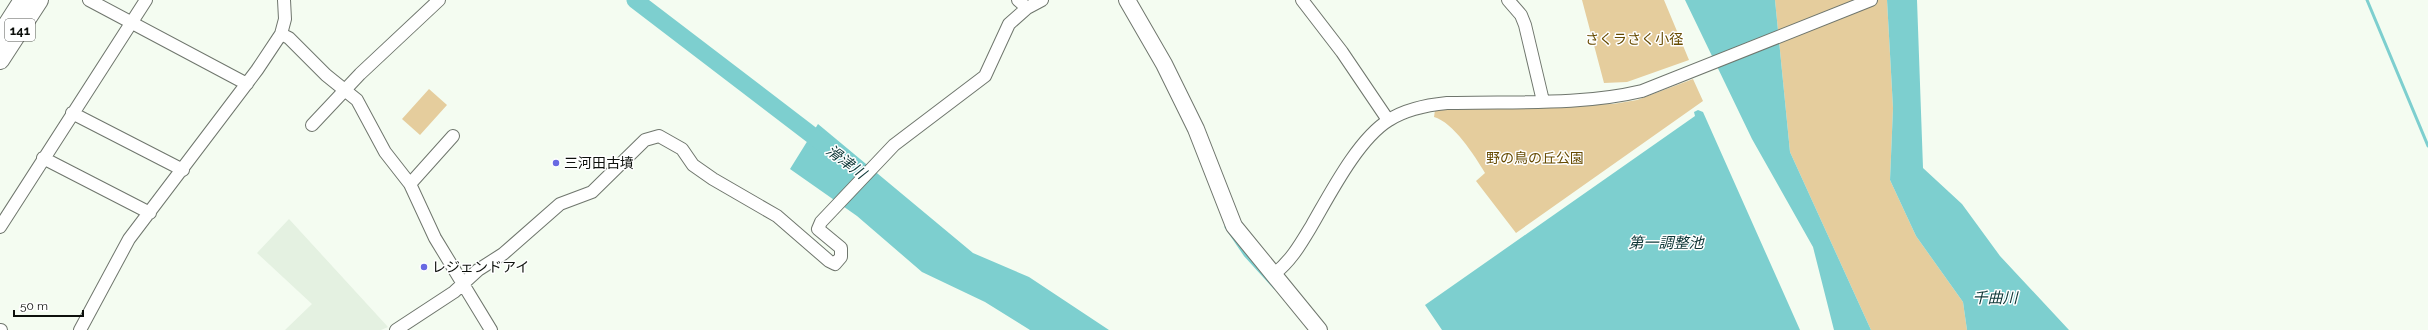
<svg xmlns="http://www.w3.org/2000/svg" width="2428" height="330" font-family="Raleway,'Noto Sans JP',sans-serif">
<rect width="100%" height="100%" fill="#f4fcf1"/>
<path fill="#e4f1e1" d="M289,219L388,327L381,330H285L312,304L257,253Z"/>
<path fill="#e5cd9d" d="M1582,0H1664L1689,60L1627,82L1604,83Z
M1775,0H1887L1893,108L1890,180L1916,236L1963,302L1967,330H1871L1790,152Z
M1693,79L1703,101L1516,233L1476,181L1485,173C1475,156 1453,122 1434,117L1435,110L1462,107L1613,104L1637,100Z
M429,89L447,105L420,135L402,119Z"/>
<path fill="#7dcfcf" d="M1685,0H1775L1790,152L1871,330H1834L1813,247L1752,139Z
M1887,0H1917L1923,168L1962,204L2000,256L2069,330H1967L1963,302L1916,236L1890,180L1893,108Z
M1698,110L1703,112L1800,330H1442L1425,305L1695,116L1694,112Z
M818,124L973,253L1029,277L1109,330H1030L985,302L922,272L857,216L790,169Z"/>
<g fill="none" stroke-linecap="round" stroke-linejoin="round">
<path stroke="#7dcfcf" stroke-width="3" d="M2367,0L2428,146
M1226,227L1245,255L1275,288"/>
<path stroke="#7dcfcf" stroke-width="17" d="M635,0L830,149"/>
<g stroke="#6f766d" stroke-width="14">
<path id="minor" d="M89,0L247,84
M1018,0L1027,8
M1302,0L1342,52L1388,120
M1508,0L1521,15L1525,25L1543,101
M281,34L289,38L326,75L357,100L385,152L410,184L435,238L491,330
M72,113L183,170
M312,125L360,74L439,0
M43,158L150,213
M410,184L453,136
M0,227L146,0
M1273,275C1291,261 1300,245 1312,225C1330,194 1358,139 1389,120C1406,109 1427,105 1447,103C1512,101 1579,106 1642,91L1871,0
M0,330H1
M80,330L129,239L257,70L281,34L285,19L284,0
M396,330L454,292L478,270L503,254L560,204L592,192L645,140L659,136L682,149L693,165L713,179L777,216L829,261L835,264L841,257V248L818,229L821,222L894,145L985,76L1009,24L1027,8L1042,0"/>
</g>
<g stroke="#6f766d" stroke-width="18">
<path id="major" d="M1127,0L1164,64L1196,129L1234,226L1319,330"/>
</g>
<g stroke="#6f766d" stroke-width="20">
<path id="highway" d="M0,36L23,0
M0,60L39,0"/>
</g>
<use href="#minor" stroke="#fff" stroke-width="12"/>
<use href="#major" stroke="#fff" stroke-width="16"/>
<use href="#highway" stroke="#fff" stroke-width="18"/>
</g>
<g fill="#6869e2" stroke="#fff" stroke-width="1.5">
<circle cx="556" cy="163" r="4"/>
<circle cx="424" cy="267" r="4"/>
</g>
<g text-anchor="middle" stroke-width="3" stroke-linejoin="round" paint-order="stroke">
<rect fill="#fff" stroke="#565855" stroke-width="1" x="5" y="19" width="30" height="22" rx="3"/>
<g font-size="13" font-weight="bold" fill="#0d100c">
<text x="20" y="35">141</text>
</g>
<g font-size="14" fill="#664a00" stroke="#fff">
<text x="1634" y="44">さくラさく小径</text>
<text x="1535" y="163">野の鳥の丘公園</text>
</g>
<g font-size="14" fill="#0d100c" stroke="#fff" text-anchor="start">
<text x="564" y="168">三河田古墳</text>
<text x="432" y="272">レジェンドアイ</text>
</g>
<g font-size="15" font-style="italic" fill="#0d3636" stroke="#fff">
<text transform="translate(846 162) rotate(37)" y="5">滑津川</text>
<text x="1666" y="248">第一調整池</text>
<text x="1995" y="303">千曲川</text>
</g>
</g>
<path d="M14 310v6h69v-6" fill="none" stroke="#0d100c" stroke-width="2"/>
<text x="20" y="310" font-size="12" fill="#0d100c" stroke="#ffffff" stroke-width="3" paint-order="stroke">50 m</text>
</svg>
